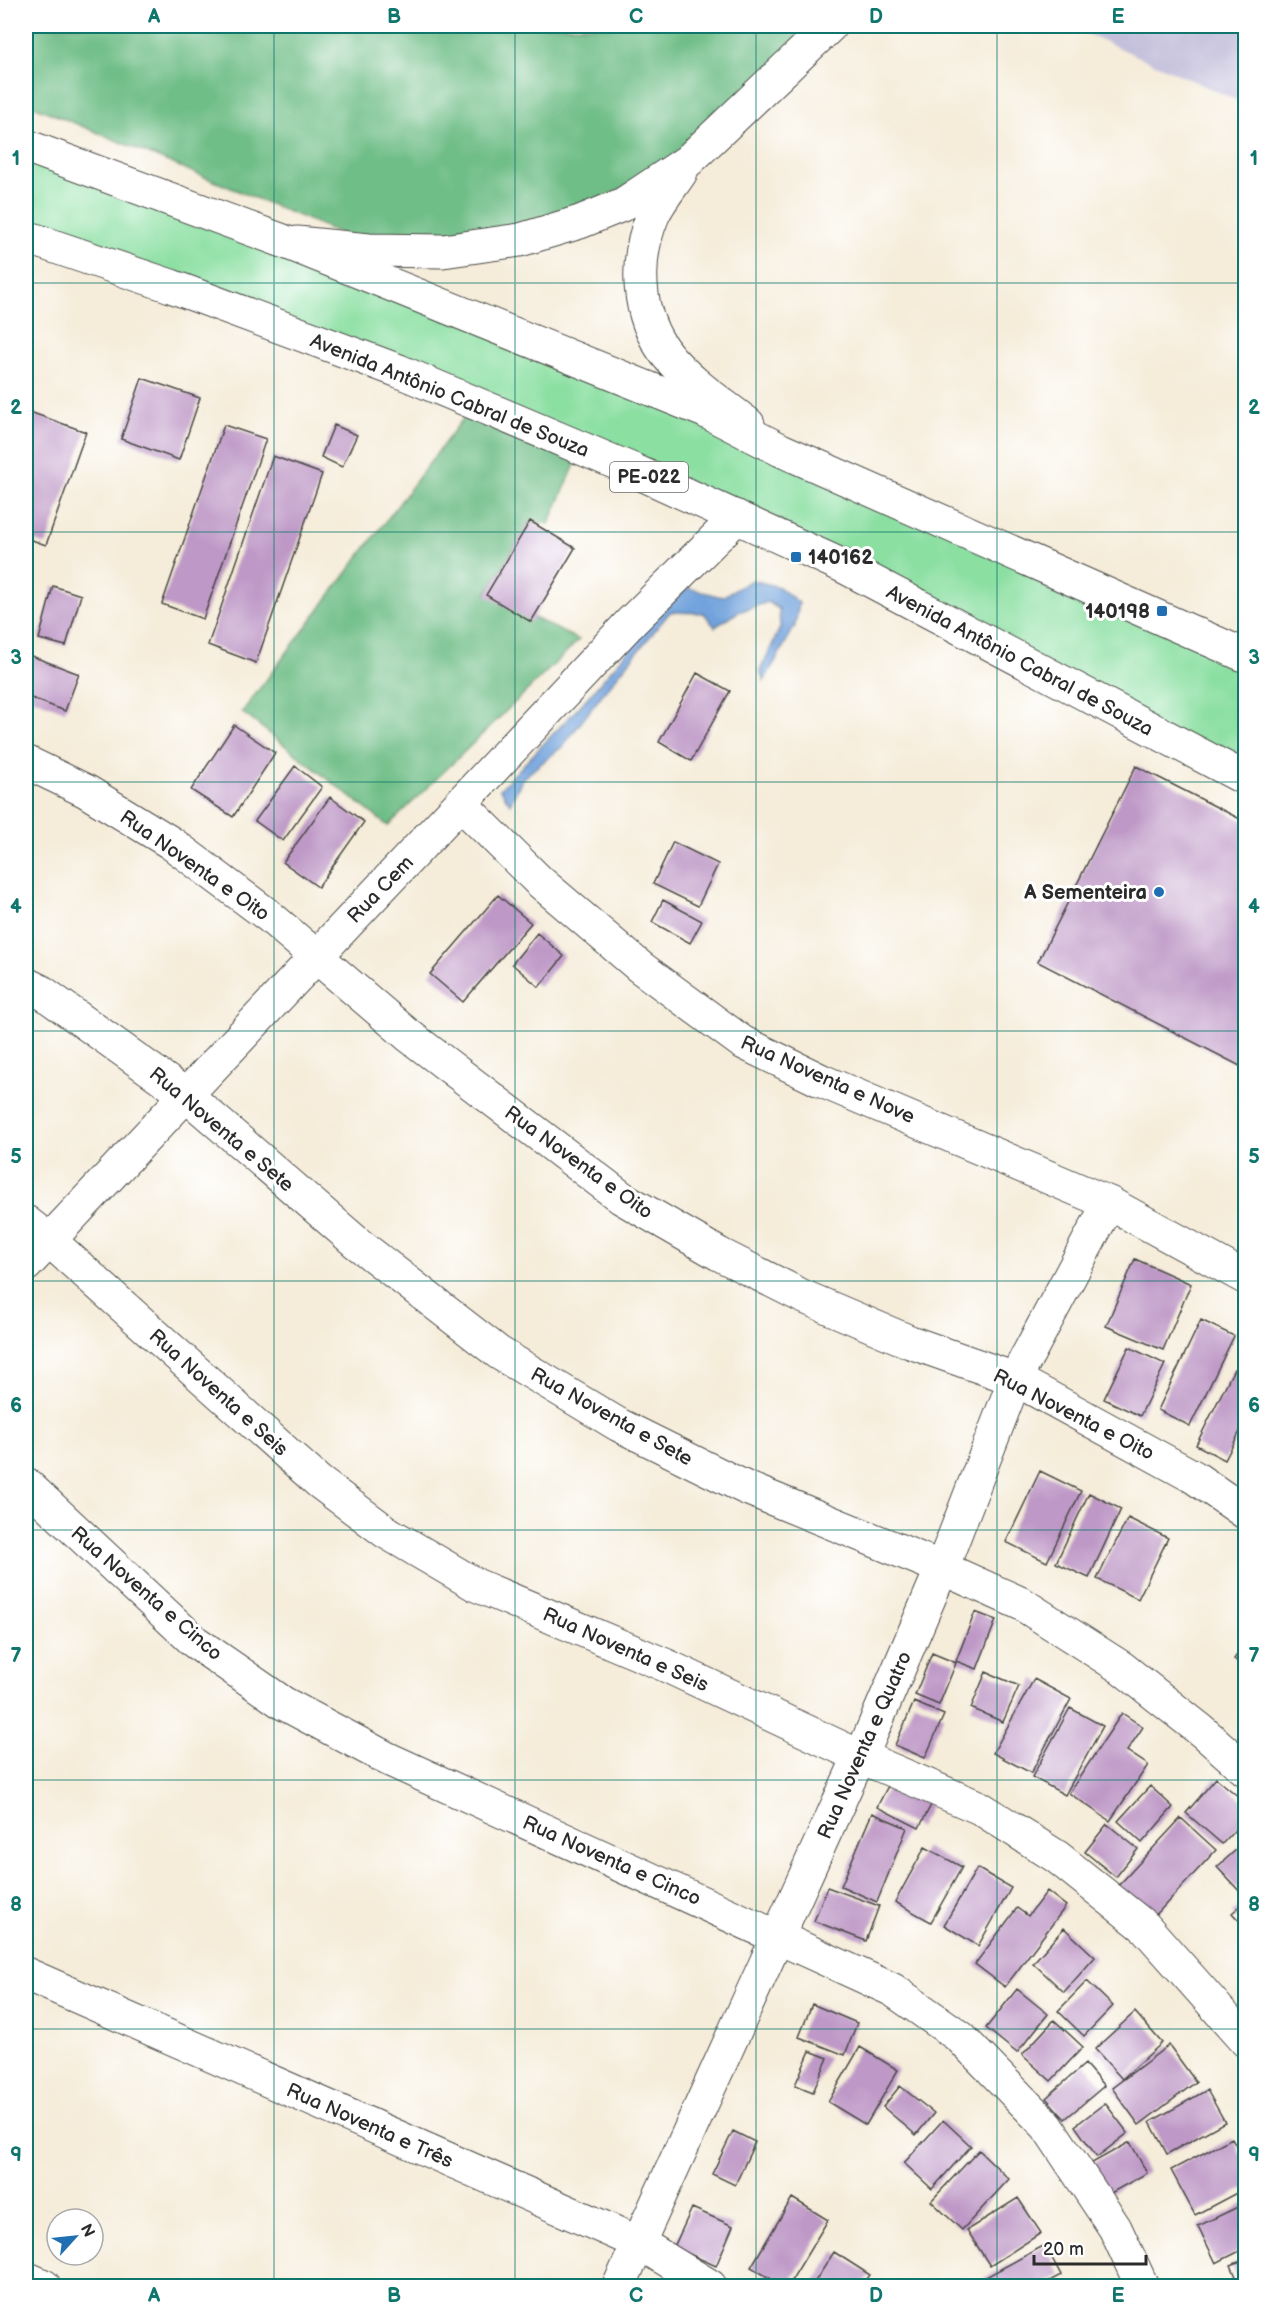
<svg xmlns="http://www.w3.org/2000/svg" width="1271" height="2312" font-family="'Balsamiq Sans',sans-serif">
<rect width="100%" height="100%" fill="#fff"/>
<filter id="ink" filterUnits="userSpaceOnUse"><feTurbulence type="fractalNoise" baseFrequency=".0167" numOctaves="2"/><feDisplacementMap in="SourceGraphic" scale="12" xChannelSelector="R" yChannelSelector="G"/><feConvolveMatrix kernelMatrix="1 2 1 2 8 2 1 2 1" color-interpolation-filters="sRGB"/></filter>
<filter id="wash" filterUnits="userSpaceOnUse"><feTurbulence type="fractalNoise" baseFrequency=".008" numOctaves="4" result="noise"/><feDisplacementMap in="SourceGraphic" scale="24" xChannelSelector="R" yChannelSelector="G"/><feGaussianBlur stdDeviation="1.35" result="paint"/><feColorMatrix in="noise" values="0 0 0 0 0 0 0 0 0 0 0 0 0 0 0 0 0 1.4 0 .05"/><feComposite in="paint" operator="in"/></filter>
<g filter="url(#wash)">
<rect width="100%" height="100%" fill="#f5ecd9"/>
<path fill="#c4c0db" d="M1070,26H1245V104Z"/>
<path fill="#8adfa1" stroke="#5a8566" stroke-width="1.5" d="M26,148L510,332L1245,660V770L631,471L26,243Z"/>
<path fill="#6fbe87" stroke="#4d7459" stroke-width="1.5" d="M26,26H826L696,153L528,233L359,241L26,103Z
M471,408L581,451L549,524L530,521L486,594L579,640L388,826L242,712Z"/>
<path fill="#71a2dc" stroke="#4e6684" stroke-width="1.5" d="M752,580L779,587L799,603L795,626L764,681L760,671L780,628L779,609L768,602L738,612L715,627L704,613L670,612L601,696L563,746L523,778L510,804L500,789L579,707L634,644L655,616L688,588L722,597Z"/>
<g id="blocks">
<path fill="#be98c6" d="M142,378L200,398L179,460L121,439Z
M27,411L86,432L46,545L26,538Z
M224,425L266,439L203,619L162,604Z
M334,425L357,435L342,467L321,457Z
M273,456L322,474L256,663L208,645Z
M530,521L575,548L531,622L486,595Z
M53,586L81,595L66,646L39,639Z
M26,654L79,674L65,711L26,696Z
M697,673L730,691L691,761L659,742Z
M234,725L275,753L233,817L191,790Z
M295,766L322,787L283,841L255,821Z
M1136,766L1246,822V1056L1240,1066L1038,962Z
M330,797L364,822L318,887L283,862Z
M673,842L718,864L698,906L653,884Z
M498,895L531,923L463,1002L430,974Z
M663,900L702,921L690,943L652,922Z
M537,933L564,956L539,987L512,964Z
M1135,1259L1191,1284L1163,1350L1106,1326Z
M1201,1320L1234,1336L1190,1426L1158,1410Z
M1129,1347L1165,1364L1140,1416L1104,1399Z
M1234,1369L1246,1375V1420L1225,1460L1196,1445Z
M1040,1471L1081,1491L1047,1562L1006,1542Z
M1089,1493L1121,1509L1089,1578L1056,1563Z
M1128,1518L1168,1538L1138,1599L1097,1579Z
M975,1612L996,1620L977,1669L956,1661Z
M1246,1642V1667L1234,1659Z
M932,1653L956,1663L939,1705L915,1695Z
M986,1672L1019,1686L1003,1722L971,1708Z
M1034,1679L1071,1699L1031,1773L993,1753Z
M914,1702L944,1715L925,1758L895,1745Z
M1070,1708L1103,1726L1065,1795L1032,1777Z
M1122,1713L1143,1727L1127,1751L1148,1765L1110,1821L1069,1793Z
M1216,1778L1246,1803V1818L1222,1844L1186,1813Z
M889,1784L931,1805L919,1828L877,1807Z
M1150,1786L1173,1807L1142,1843L1118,1821Z
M872,1813L907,1828L877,1902L841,1886Z
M1181,1818L1216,1850L1153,1918L1118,1886Z
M1107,1824L1138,1849L1116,1877L1085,1852Z
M1246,1841V1891L1242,1894L1217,1867Z
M925,1847L962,1867L931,1922L895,1902Z
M977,1868L1011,1888L978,1946L944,1925Z
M827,1887L879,1906L866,1941L814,1921Z
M1047,1891L1066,1906L1005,1987L975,1964L1017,1908L1028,1916Z
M1246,1901V1928L1232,1913Z
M1064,1928L1095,1957L1064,1992L1033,1963Z
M1087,1981L1113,2006L1084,2036L1058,2011Z
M1017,1989L1048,2014L1017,2053L986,2028Z
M812,2004L857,2023L845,2055L799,2037Z
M1135,2012L1162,2043L1122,2079L1095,2049Z
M1054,2020L1083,2047L1051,2081L1022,2055Z
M1169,2045L1196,2082L1139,2125L1112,2088Z
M860,2047L898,2070L866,2125L828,2102Z
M810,2051L828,2058L813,2092L795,2085Z
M1085,2064L1104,2086L1065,2119L1046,2098Z
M900,2086L934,2113L916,2135L883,2107Z
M1207,2090L1225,2122L1167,2154L1150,2122Z
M1105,2103L1128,2133L1097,2157L1075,2126Z
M943,2120L971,2146L932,2189L904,2163Z
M733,2131L755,2142L735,2185L712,2174Z
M1232,2138L1246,2163V2188L1195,2215L1171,2170Z
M1130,2142L1147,2173L1109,2194L1092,2163Z
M979,2150L1009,2179L962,2230L931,2201Z
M792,2198L828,2220L788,2286H783L751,2267Z
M1018,2198L1041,2233L990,2266L967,2230Z
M1246,2203V2248L1216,2263L1198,2226Z
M692,2208L733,2226L716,2266L674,2247Z
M1045,2245L1061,2275L1040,2286H988L984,2278Z
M834,2252L870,2275L862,2286H812Z
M1246,2259V2286H1240L1231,2265Z"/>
</g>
</g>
<g filter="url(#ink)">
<use href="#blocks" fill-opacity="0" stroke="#494845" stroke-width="1.5"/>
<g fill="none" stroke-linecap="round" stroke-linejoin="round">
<g stroke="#494845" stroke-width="35">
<path id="street" d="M681,172C672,186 660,200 653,215C634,260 636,316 667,355C689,382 721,403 748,424
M297,243L369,250L443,251L520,240L580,222L622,205L688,161L830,26
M26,762L86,791L171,843L269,916L408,1035L622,1198L719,1254L802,1296L910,1342L1015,1379L1194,1477L1246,1513
M461,804L539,881L640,967L742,1042L822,1081L1109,1203
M26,984L42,992L186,1095L357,1243L499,1353L619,1425L744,1487L942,1568L1022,1604L1122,1668L1203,1732L1246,1770
M26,1222L48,1239L319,1482L386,1532L476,1585L665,1665L861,1757L980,1808L1057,1857L1145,1927L1246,2041
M26,1974L639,2243
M26,2278L44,2286"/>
</g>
<g stroke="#494845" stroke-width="35">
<path id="secondary" d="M26,1265L630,623L737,517
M26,1484L195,1642L283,1703L388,1759L893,1990L960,2037L1047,2126L1115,2228L1142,2286
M639,2243L710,2286
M619,2286L853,1771L861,1757L942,1568L1015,1379L1109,1203L1246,1278"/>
</g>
<g stroke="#494845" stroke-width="35">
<path id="highway" d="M26,146L283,241L705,411L781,450L1246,656
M26,237L171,286L399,371L633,470L843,566L1246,779"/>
</g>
<use href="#street" stroke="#fff" stroke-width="33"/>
<use href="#secondary" stroke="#fff" stroke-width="33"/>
<use href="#highway" stroke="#fff" stroke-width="33"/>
</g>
</g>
<path fill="none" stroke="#0f766e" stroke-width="1.5" stroke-opacity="0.55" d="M274,26V2286M515,26V2286M756,26V2286M997,26V2286M26,283H1246M26,532H1246M26,782H1246M26,1031H1246M26,1281H1246M26,1530H1246M26,1780H1246M26,2029H1246"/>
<g fill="#1f6fb2" stroke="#fff" stroke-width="2">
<rect x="790" y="551" width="12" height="12" rx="3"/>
<rect x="1156" y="605" width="12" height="12" rx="3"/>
<circle cx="1159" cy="892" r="6"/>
</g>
<g text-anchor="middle" stroke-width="6" stroke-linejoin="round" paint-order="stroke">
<rect fill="#fff" stroke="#6b6b6b" stroke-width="1.5" x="610" y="462" width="78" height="30" rx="4.5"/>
<g font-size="18" font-weight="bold" fill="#2b2b2b">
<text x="649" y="483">PE-022</text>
</g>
<g font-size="20" fill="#2b2b2b" stroke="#fff">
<text transform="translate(450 395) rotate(22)" y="7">Avenida Antônio Cabral de Souza</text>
<text transform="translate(1020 660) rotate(28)" y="7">Avenida Antônio Cabral de Souza</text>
<text transform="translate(195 865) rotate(35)" y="7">Rua Noventa e Oito</text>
<text transform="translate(380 889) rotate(-46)" y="7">Rua Cem</text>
<text transform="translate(828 1079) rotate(24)" y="7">Rua Noventa e Nove</text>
<text transform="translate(222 1129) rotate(40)" y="7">Rua Noventa e Sete</text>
<text transform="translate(579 1162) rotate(36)" y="7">Rua Noventa e Oito</text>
<text transform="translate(219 1392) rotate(42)" y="7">Rua Noventa e Seis</text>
<text transform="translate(1074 1414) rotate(27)" y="7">Rua Noventa e Oito</text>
<text transform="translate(612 1416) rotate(29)" y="7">Rua Noventa e Sete</text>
<text transform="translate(147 1593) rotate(41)" y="7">Rua Noventa e Cinco</text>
<text transform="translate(626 1649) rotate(24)" y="7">Rua Noventa e Seis</text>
<text transform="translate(864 1745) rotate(-66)" y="7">Rua Noventa e Quatro</text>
<text transform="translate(612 1860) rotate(24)" y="7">Rua Noventa e Cinco</text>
<text transform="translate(370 2125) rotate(24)" y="7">Rua Noventa e Três</text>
</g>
<g font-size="20" font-weight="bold" fill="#2b2b2b" stroke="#fff" text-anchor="end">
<text x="808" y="564" text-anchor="start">140162</text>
<text x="1150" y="618">140198</text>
<text x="1147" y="899">A Sementeira</text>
</g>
</g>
<rect width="1271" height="2312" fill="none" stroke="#fff" stroke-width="66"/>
<g transform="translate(75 2237) rotate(63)"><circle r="28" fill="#ffffff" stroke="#aaaaaa" stroke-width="1.5"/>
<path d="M0-4.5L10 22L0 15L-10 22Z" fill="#1f6fb2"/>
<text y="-9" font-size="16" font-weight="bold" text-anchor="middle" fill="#2b2b2b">N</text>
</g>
<path d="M1034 2255v9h112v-9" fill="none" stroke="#2b2b2b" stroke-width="3"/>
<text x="1043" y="2255" font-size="18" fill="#2b2b2b" stroke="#ffffff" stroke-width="4.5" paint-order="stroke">20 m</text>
<rect x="33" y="33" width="1205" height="2246" fill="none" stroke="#0f766e" stroke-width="2"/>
<g font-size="20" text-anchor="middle" font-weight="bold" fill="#0f766e">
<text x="154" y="23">A</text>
<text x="394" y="23">B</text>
<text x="636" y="23">C</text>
<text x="876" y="23">D</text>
<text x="1118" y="23">E</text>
<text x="16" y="165">1</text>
<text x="1254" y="165">1</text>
<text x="16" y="414">2</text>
<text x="1254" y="414">2</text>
<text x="16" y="664">3</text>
<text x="1254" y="664">3</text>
<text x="16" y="913">4</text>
<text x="1254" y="913">4</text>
<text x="16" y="1163">5</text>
<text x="1254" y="1163">5</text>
<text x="16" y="1412">6</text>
<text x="1254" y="1412">6</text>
<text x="16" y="1662">7</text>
<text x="1254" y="1662">7</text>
<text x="16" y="1911">8</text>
<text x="1254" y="1911">8</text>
<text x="16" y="2161">9</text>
<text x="1254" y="2161">9</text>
<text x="154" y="2302">A</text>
<text x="394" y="2302">B</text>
<text x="636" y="2302">C</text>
<text x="876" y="2302">D</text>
<text x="1118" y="2302">E</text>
</g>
</svg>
